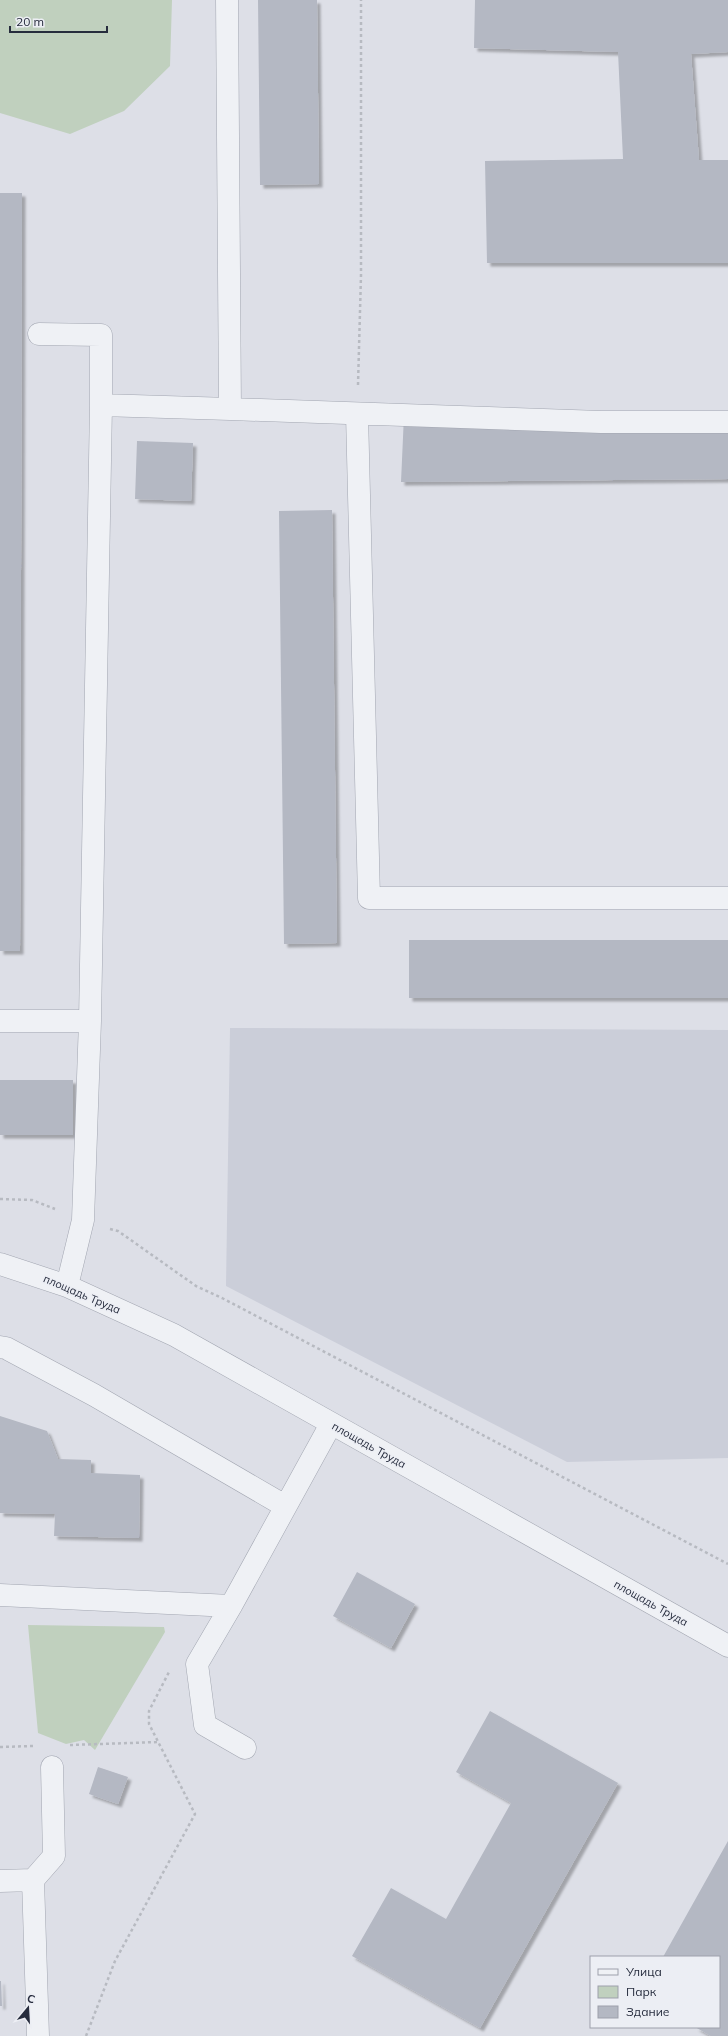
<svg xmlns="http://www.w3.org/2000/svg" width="728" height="2036" font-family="Mulish,sans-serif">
<defs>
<filter id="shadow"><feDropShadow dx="3.5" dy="3.5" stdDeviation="1" flood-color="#0004"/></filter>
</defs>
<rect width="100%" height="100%" fill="#dddfe7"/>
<path fill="#cbced9" d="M230,1028L728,1030V1458L567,1462L226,1286Z"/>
<path fill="#c0d0be" d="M0,0H172L170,66L124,111L70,134L0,113Z
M28,1625L164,1627L165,1632L95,1750L84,1740L66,1744L38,1733Z"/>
<path fill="#b4b8c3" filter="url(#shadow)" d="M258,0H317L319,184L260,185Z
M475,0H728V52L691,54L699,160H728V263H487L485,161L623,159L618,52L474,48Z
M0,193H22L20,951H0Z
M404,415L728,418V479L401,482Z
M137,441L193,443L191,501L135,499Z
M332,510L337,943L284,944L279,511Z
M409,940H728V998H409Z
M0,1080H73V1135H0Z
M0,1416L47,1431L58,1459L91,1460V1473L140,1475L139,1538L54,1536L55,1514L0,1513Z
M357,1572L415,1604L391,1648L333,1616Z
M490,1711L618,1783L480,2028L352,1956L391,1888L446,1919L511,1803L456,1772Z
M98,1767L128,1777L118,1804L89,1794Z
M728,1841V2036H711L695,2027H719V1957H663Z
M0,1981H1L2,2006H0Z"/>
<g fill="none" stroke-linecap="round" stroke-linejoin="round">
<g stroke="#a2a6b1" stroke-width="23">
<path id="minor" d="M39,334L101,335V405L90,1021L83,1220L67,1286
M101,405L230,409L227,0
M230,409L601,422H728
M357,414L369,898H728
M0,1021H90
M0,1264L67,1286L174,1335L728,1646
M0,1347L6,1348L94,1395L285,1506
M0,1595L231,1606
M245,1748L205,1725L197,1664L231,1606L331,1424
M33,1880L54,1856L52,1767
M0,1881L33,1880L38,2036"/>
</g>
<path stroke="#b7bac1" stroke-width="2.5" stroke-dasharray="3 3" stroke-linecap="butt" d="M358,385L361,275V0
M0,1199L32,1200L55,1209
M110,1229L118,1231L196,1286L222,1298L728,1564
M70,1745L159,1742
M0,1747L33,1746
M86,2036L115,1961L195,1814L149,1724V1711L169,1672"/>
<use href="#minor" stroke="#eff1f5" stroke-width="22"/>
</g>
<g text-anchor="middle" stroke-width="3" stroke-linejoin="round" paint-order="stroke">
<g font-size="11" fill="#262c3d" stroke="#eceef4">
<text transform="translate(82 1294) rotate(23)" y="4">площадь Труда</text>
<text transform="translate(369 1445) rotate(29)" y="4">площадь Труда</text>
<text transform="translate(651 1603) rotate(29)" y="4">площадь Труда</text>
</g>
</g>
<rect x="590" y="1956" width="130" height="72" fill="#eceef4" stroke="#9da0ab"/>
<rect x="598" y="1969" width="20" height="6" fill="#eff1f5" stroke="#9da0ab"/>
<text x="626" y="1976" font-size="12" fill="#262c3d">Улица</text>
<rect x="598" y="1986" width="20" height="12" fill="#c0d0be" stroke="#9da0ab"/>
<text x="626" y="1996" font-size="12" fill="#262c3d">Парк</text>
<rect x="598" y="2006" width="20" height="12" fill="#b4b8c3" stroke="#9da0ab"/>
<text x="626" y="2016" font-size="12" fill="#262c3d">Здание</text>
<g transform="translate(28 2008) rotate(18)" stroke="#eceef4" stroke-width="3" paint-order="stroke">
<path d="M0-3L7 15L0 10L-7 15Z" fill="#262c3d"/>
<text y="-6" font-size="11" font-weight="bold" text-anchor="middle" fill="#262c3d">С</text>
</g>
<path d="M10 26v6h97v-6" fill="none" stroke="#262c3d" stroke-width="2"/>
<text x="16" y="26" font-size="12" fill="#262c3d" stroke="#eceef4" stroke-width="3" paint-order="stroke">20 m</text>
</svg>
